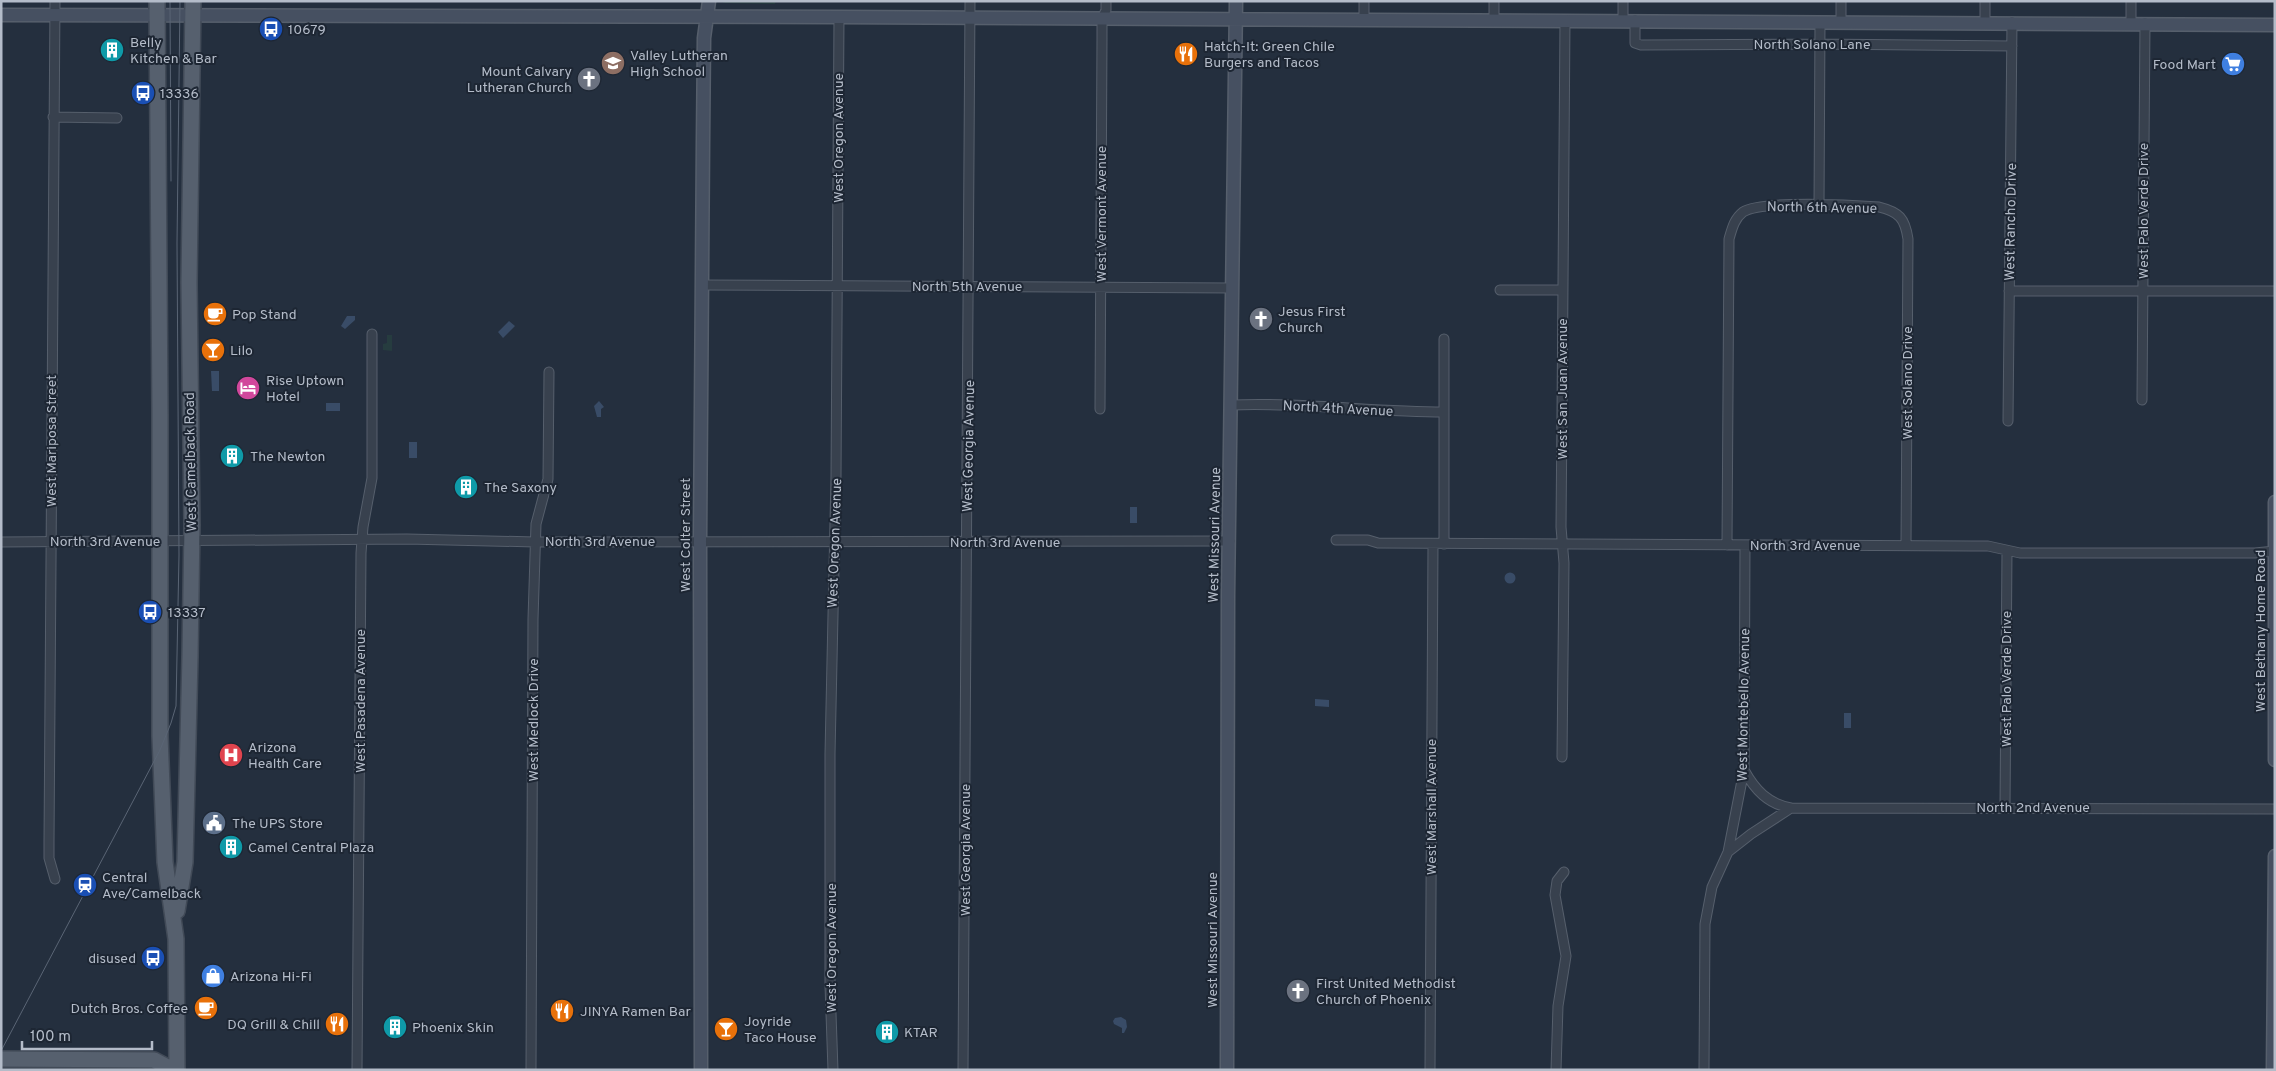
<svg xmlns="http://www.w3.org/2000/svg" width="2276" height="1071" font-family="Overpass,sans-serif">
<rect width="100%" height="100%" fill="#242f3e"/>
<path fill="#263c3f" d="M720,1H776L775,4L725,3Z
M387,335H392V351L383,350V344L387,343Z"/>
<path fill="#394c67" d="M347,316H355V320L345,329L341,326Z
M509,321L515,326L503,338L498,332Z
M211,371H219V391H212Z
M599,401L604,407L601,409V417H597L594,406Z
M326,403H340V411H326Z
M409,442H417V458H409Z
M1130,507H1137V523H1130Z
M1504.5 578a5.5 5.5 0 1 1 11 0a5.5 5.5 0 1 1-11 0Z
M1315,699L1329,700V707L1315,706Z
M1844,713H1851V728H1844Z
M1121,1017L1126,1020L1127,1027L1124,1033H1122V1028L1114,1024L1113,1021L1115,1018Z"/>
<g fill="none" stroke-linecap="round" stroke-linejoin="round">
<g stroke="#565f6c" stroke-width="11">
<path id="street" d="M55,1L49,842V858L55,879
M1364,1V20
M1494,20V1
M1635,20V43L1641,45L1820,44L2012,46
M1623,21V1
M1841,22V1
M1985,22V1
M2131,23V1
M53,117L117,118
M1819,206L1820,22
M702,285L1232,288
M1500,290H1563
M2009,291H2275
M1444,339V544
M2142,400L2145,23
M1231,405C1302,402 1373,412 1444,412
M1100,409L1102,38V19L1106,10V1
M2008,421L2012,22
M1336,540H1368L1378,543L1972,546H1988L2020,553H2255L2275,551
M1,542L407,539L535,542L1230,541
M1727,545L1729,239C1732,229 1734,219 1743,212C1761,200 1853,205 1879,207C1899,212 1905,218 1908,239L1906,545
M1562,757L1564,563L1561,527L1562,415L1565,20
M1744,770C1755,790 1768,804 1791,808
M2005,807L2007,551
M1728,852L1751,834L1791,808L2275,809
M357,1070L361,553L363,527L372,478V334
M531,1070L533,619L536,524L548,479L549,372
M833,1070L830,985V754L836,476L839,17
M963,1070L970,1
M1430,1070L1433,544
M1556,1070L1558,1006L1566,956L1555,895L1557,881L1564,872
M1704,1070L1705,924L1712,887L1728,852L1744,770L1745,545"/>
</g>
<g stroke="#565f6c" stroke-width="15">
<path id="secondary" d="M1,15L839,17L2275,25
M2275,502V760
M701,1070L700,542L703,141L704,38L709,1
M1227,1070L1228,596L1236,1
M2273,1070L2275,856"/>
</g>
<g stroke="#414a57" stroke-width="18">
<path id="primary" d="M157,1L160,414V736L165,862L176,939L177,1070
M177,911L185,862L190,657L192,525L189,283L193,1
M1,1059L154,1060L173,1070"/>
</g>
<use href="#street" stroke="#38414e" stroke-width="9"/>
<use href="#secondary" stroke="#465061" stroke-width="12"/>
<use href="#primary" stroke="#56606e" stroke-width="15"/>
<path stroke="#5a6575" stroke-width="1" d="M170,1L171,181
M1,1051L160,750L171,723L176,706L179,555L177,243L180,1"/>
</g>
<defs>
<g id="bus-disc" transform="scale(1.25)"><circle r="9.5" fill="#1a4fb4" stroke="#1d2633"/><path d="M-5-6H5V4H4V6H2V4H-2V6H-4V4H-5ZM-3.5-4V0h7V-4ZM-3.5 1.2v1.5H-2V1.2ZM2 1.2v1.5H3.5V1.2Z" fill="#fff"/></g>
<g id="building-disc" transform="scale(1.25)"><circle r="9.5" fill="#0f9aa8" stroke="#1d2633"/><path d="M-4-6H4V6H1V3H-1V6H-4ZM-2.5-4.3h1.7v1.8h-1.7ZM.8-4.3h1.7v1.8H.8ZM-2.5-1h1.7V.8h-1.7ZM.8-1h1.7V.8H.8Z" fill="#fff"/></g>
<g id="restaurant-disc" transform="scale(1.25)"><circle r="9.5" fill="#e8710a" stroke="#1d2633"/><path d="M-5-6h1v4h1v-4h1v4h1v-4h1v5L-1.5 .5V6h-2V.5L-5-1ZM5-6V6H3V1.5H1.5Q1.5-4 5-6Z" fill="#fff"/></g>
<g id="school-disc" transform="scale(1.25)"><circle r="9.5" fill="#8d6e63" stroke="#1d2633"/><path d="M0-5L7-2L0 1L-7-2ZM-4 1L0 2.5L4 1V4Q0 6-4 4Z" fill="#fff"/></g>
<g id="supermarket-disc" transform="scale(1.25)"><circle r="9.5" fill="#3f7fe0" stroke="#1d2633"/><path d="M-6-5.5h2.5l.6 2H6L4.5 2H-2.5L-4.4-4H-6ZM-1.5 3.2a1.3 1.3 0 1 0 .1 0ZM3 3.2a1.3 1.3 0 1 0 .1 0Z" fill="#fff"/></g>
<g id="church-disc" transform="scale(1.25)"><circle r="9.5" fill="#6b7280" stroke="#1d2633"/><path d="M-1.2-6h2.4v3.5h3.3v2.4h-3.3V6h-2.4V-.1h-3.3v-2.4h3.3Z" fill="#fff"/></g>
<g id="cafe-disc" transform="scale(1.25)"><circle r="9.5" fill="#e8710a" stroke="#1d2633"/><path d="M-5.5-4.5H6V0H3Q3 3.5 0 3.5H-2.5Q-5.5 3.5-5.5 0ZM3-3.2v2h1.7v-2ZM-6 4.5H4V6H-6Z" fill="#fff"/></g>
<g id="bar-disc" transform="scale(1.25)"><circle r="9.5" fill="#e8710a" stroke="#1d2633"/><path d="M-6-5H6L.8 .8V4.5H3.5V6h-7V4.5H-.8V.8Z" fill="#fff"/></g>
<g id="hotel-disc" transform="scale(1.25)"><circle r="9.5" fill="#d1479c" stroke="#1d2633"/><path d="M-6-4.5h1.5V1H6V5H4.5V3h-9V5H-6ZM-4 0a1.8 1.8 0 1 1 3.6 0ZM.5 0V-2.5h3Q6-2.5 6 0Z" fill="#fff"/></g>
<g id="hospital-disc" transform="scale(1.25)"><circle r="9.5" fill="#e0444e" stroke="#1d2633"/><path d="M-5-5h3v3.5h4V-5h3V5h-3V1.5h-4V5h-3Z" fill="#fff"/></g>
<g id="civic-disc" transform="scale(1.25)"><circle r="9.5" fill="#5c6f8a" stroke="#1d2633"/><path d="M-.6-6.5H3V-4.5H.6V-3L4-1V1h2V6H-6V1h2V-1L-.6-3ZM-1.2 2.5V6h2.4V2.5Z" fill="#fff"/></g>
<g id="station-disc" transform="scale(1.25)"><circle r="9.5" fill="#1a4fb4" stroke="#1d2633"/><path d="M-3-6H3Q5-6 5-4V2Q5 4 3 4L4.5 6H3L1.5 4h-3L-3 6H-4.5L-3 4Q-5 4-5 2V-4Q-5-6-3-6ZM-3.5-4v3h7v-3ZM-3.5 1v1.5H-2V1ZM2 1v1.5H3.5V1Z" fill="#fff"/></g>
<g id="shop-disc" transform="scale(1.25)"><circle r="9.5" fill="#3f7fe0" stroke="#1d2633"/><path d="M-5-2.5h2.3a2.7 3.5 0 0 1 5.4 0H5L5.5 6h-11ZM-1.5-2.5h3a1.5 2.3 0 0 0-3 0Z" fill="#fff"/></g>
</defs>
<g fill-rule="evenodd">
<use href="#bus-disc" x="271" y="29"/>
<use href="#building-disc" x="112" y="50"/>
<use href="#restaurant-disc" x="1186" y="54"/>
<use href="#school-disc" x="613" y="63"/>
<use href="#supermarket-disc" x="2233" y="64"/>
<use href="#church-disc" x="589" y="79"/>
<use href="#bus-disc" x="143" y="93"/>
<use href="#cafe-disc" x="215" y="314"/>
<use href="#church-disc" x="1261" y="319"/>
<use href="#bar-disc" x="213" y="350"/>
<use href="#hotel-disc" x="248" y="388"/>
<use href="#building-disc" x="232" y="456"/>
<use href="#building-disc" x="466" y="487"/>
<use href="#bus-disc" x="150" y="612"/>
<use href="#hospital-disc" x="231" y="755"/>
<use href="#civic-disc" x="214" y="823"/>
<use href="#building-disc" x="231" y="847"/>
<use href="#station-disc" x="85" y="885"/>
<use href="#bus-disc" x="153" y="958"/>
<use href="#shop-disc" x="213" y="976"/>
<use href="#church-disc" x="1298" y="991"/>
<use href="#cafe-disc" x="206" y="1008"/>
<use href="#restaurant-disc" x="562" y="1011"/>
<use href="#restaurant-disc" x="337" y="1024"/>
<use href="#building-disc" x="395" y="1027"/>
<use href="#bar-disc" x="726" y="1029"/>
<use href="#building-disc" x="887" y="1032"/>
</g>
<g text-anchor="middle" stroke-width="4" stroke-linejoin="round" paint-order="stroke">
<g font-size="14" fill="#b4bcc9" stroke="#1d2633" text-anchor="start">
<text x="288" y="34">10679</text>
<text x="130" y="47">Belly<tspan x="130" dy="16">Kitchen &amp; Bar</tspan></text>
<text x="1204" y="51">Hatch-It: Green Chile<tspan x="1204" dy="16">Burgers and Tacos</tspan></text>
<text x="630" y="60">Valley Lutheran<tspan x="630" dy="16">High School</tspan></text>
<text x="2216" y="69" text-anchor="end">Food Mart</text>
<text x="572" y="76" text-anchor="end">Mount Calvary<tspan x="572" dy="16">Lutheran Church</tspan></text>
<text x="160" y="98">13336</text>
<text x="1278" y="316">Jesus First<tspan x="1278" dy="16">Church</tspan></text>
<text x="232" y="319">Pop Stand</text>
<text x="230" y="355">Lilo</text>
<text x="266" y="385">Rise Uptown<tspan x="266" dy="16">Hotel</tspan></text>
<text x="250" y="461">The Newton</text>
<text x="484" y="492">The Saxony</text>
<text x="168" y="617">13337</text>
<text x="248" y="752">Arizona<tspan x="248" dy="16">Health Care</tspan></text>
<text x="232" y="828">The UPS Store</text>
<text x="248" y="852">Camel Central Plaza</text>
<text x="102" y="882">Central<tspan x="102" dy="16">Ave/Camelback</tspan></text>
<text x="136" y="963" text-anchor="end">disused</text>
<text x="230" y="981">Arizona Hi-Fi</text>
<text x="1316" y="988">First United Methodist<tspan x="1316" dy="16">Church of Phoenix</tspan></text>
<text x="188" y="1013" text-anchor="end">Dutch Bros. Coffee</text>
<text x="580" y="1016">JINYA Ramen Bar</text>
<text x="744" y="1026">Joyride<tspan x="744" dy="16">Taco House</tspan></text>
<text x="320" y="1029" text-anchor="end">DQ Grill &amp; Chill</text>
<text x="412" y="1032">Phoenix Skin</text>
<text x="904" y="1037">KTAR</text>
</g>
<g font-size="14" fill="#b4bcc9" stroke="#1d2633">
<text x="1812" y="49">North Solano Lane</text>
<text transform="translate(838 138) rotate(-90)" y="5">West Oregon Avenue</text>
<text transform="translate(1822 207) rotate(1)" y="5">North 6th Avenue</text>
<text transform="translate(2143 211) rotate(-90)" y="5">West Palo Verde Drive</text>
<text transform="translate(1101 214) rotate(-90)" y="5">West Vermont Avenue</text>
<text transform="translate(2010 222) rotate(-89)" y="5">West Rancho Drive</text>
<text x="967" y="291">North 5th Avenue</text>
<text transform="translate(1907 383) rotate(-90)" y="5">West Solano Drive</text>
<text transform="translate(1562 389) rotate(-90)" y="5">West San Juan Avenue</text>
<text transform="translate(1338 408) rotate(3)" y="5">North 4th Avenue</text>
<text transform="translate(51 441) rotate(-90)" y="5">West Mariposa Street</text>
<text transform="translate(968 446) rotate(-89)" y="5">West Georgia Avenue</text>
<text transform="translate(190 462) rotate(-91)" y="5">West Camelback Road</text>
<text transform="translate(685 535) rotate(-90)" y="5">West Colter Street</text>
<text transform="translate(1214 535) rotate(-89)" y="5">West Missouri Avenue</text>
<text x="105" y="546">North 3rd Avenue</text>
<text x="600" y="546">North 3rd Avenue</text>
<text x="1005" y="547">North 3rd Avenue</text>
<text transform="translate(834 543) rotate(-88)" y="5">West Oregon Avenue</text>
<text x="1805" y="550">North 3rd Avenue</text>
<text transform="translate(2260 631) rotate(-90)" y="5">West Bethany Home Road</text>
<text transform="translate(2006 679) rotate(-90)" y="5">West Palo Verde Drive</text>
<text transform="translate(360 701) rotate(-90)" y="5">West Pasadena Avenue</text>
<text transform="translate(1743 705) rotate(-89)" y="5">West Montebello Avenue</text>
<text transform="translate(533 720) rotate(-90)" y="5">West Medlock Drive</text>
<text transform="translate(1431 807) rotate(-90)" y="5">West Marshall Avenue</text>
<text x="2033" y="812">North 2nd Avenue</text>
<text transform="translate(965 850) rotate(-90)" y="5">West Georgia Avenue</text>
<text transform="translate(1212 940) rotate(-90)" y="5">West Missouri Avenue</text>
<text transform="translate(831 948) rotate(-90)" y="5">West Oregon Avenue</text>
</g>
</g>
<rect width="2276" height="1071" fill="none" stroke="#b4bcc9" stroke-width="5"/>
<path d="M22 1041v8h130v-8" fill="none" stroke="#b4bcc9" stroke-width="2.5"/>
<text x="30" y="1041" font-size="15" fill="#b4bcc9" stroke="#1d2633" stroke-width="4" paint-order="stroke">100 m</text>
</svg>
